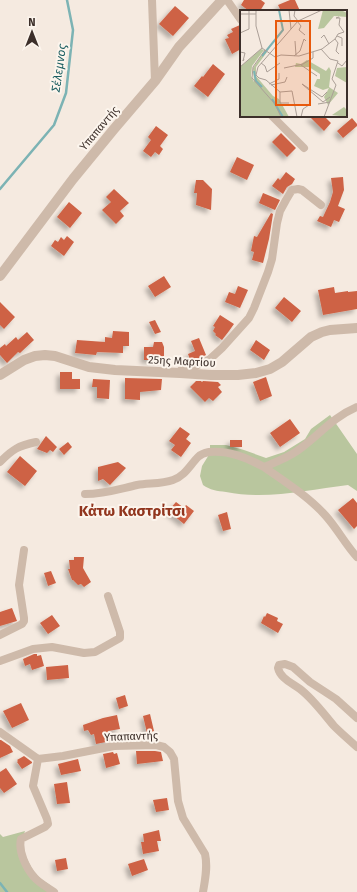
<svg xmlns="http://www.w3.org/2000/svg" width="357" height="892" font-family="'Fira Sans',sans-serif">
<defs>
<filter id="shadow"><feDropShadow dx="-3.5" dy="3.5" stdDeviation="2" flood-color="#0004"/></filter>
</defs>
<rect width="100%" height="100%" fill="#f5eae0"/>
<path fill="#b9c69e" d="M330,415L357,454V491L348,485C308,490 266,500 226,492C217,491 210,490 203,485L200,476L202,466L210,453V445H226L244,450L266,458L284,452L305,439L311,429Z
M25,831C24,834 23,837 23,840C21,850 32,871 39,877C46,884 50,882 55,892H0V834L3,837Z"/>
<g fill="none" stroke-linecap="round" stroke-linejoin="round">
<path stroke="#7cb3b4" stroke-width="2.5" d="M0,189L54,125L66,93L73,30L67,0
M0,883L7,892"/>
</g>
<path fill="#ce6245" filter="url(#shadow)" d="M244,0H261L265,3L260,11H249L241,5Z
M290,0H295L300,11H281L278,5Z
M175,6L189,18L173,36L159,24Z
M240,25H241V49L232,54L225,39L229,38L227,35L233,32L231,29Z
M213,64L225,74L208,97L194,86L202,76L203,77Z
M309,116H324L331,123L324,131Z
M352,118L357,124V126L343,138L337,131Z
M156,126L168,135L160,146L163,149L159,155L155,152L151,157L143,151L151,140L148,137Z
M281,133L296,148L287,157L272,142Z
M237,157L254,165L247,180L230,172Z
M286,172L295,179L292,184L287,187L283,194L272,186L278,178L280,180Z
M343,177L344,190L338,206L345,209L339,222L334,220L331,227L317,221L320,216L323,217L330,202L333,192L331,178Z
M196,180H203L212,189L211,210L196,205L197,193H194Z
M114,189L129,203L120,211L124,216L116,224L102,210L111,202L106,197Z
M263,193L280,200L275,210L259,203Z
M69,202L82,213L70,228L57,217Z
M271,213L273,214L269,239L263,263L252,260L254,252L251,251L254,236L257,237Z
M67,236L74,242L64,256L51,246L55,240L58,242L61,237L64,240Z
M164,276L171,287L155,297L148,286Z
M238,286L248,290L240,308L225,302L229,292L235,294Z
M334,287L335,293L348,291V292L357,291V309L323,315L318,290Z
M284,297L301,311L292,322L275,308Z
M0,302L15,317L4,329L0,325Z
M220,315L234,324L229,331L222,340L215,335L216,334L213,331L215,327L213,326Z
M155,320L161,332L155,334L149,322Z
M113,331L129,332V346H123V353L97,352L96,355L75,353L77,340L105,342V337L112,338Z
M27,332L34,340L20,353L18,352L7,363L0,355V348L5,344L6,346L16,337L18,340Z
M199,338L206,355L191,362L188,354L195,351L191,341Z
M256,340L270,350L264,360L250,350Z
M154,342H162L164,347V360H144V347H153Z
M60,372H72V379H80V389H60Z
M266,377L272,396L260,401L253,382Z
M125,378L162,379L161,390L140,392V400L125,399Z
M93,379L110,380L109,399L97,398V387H92Z
M196,381H201L202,382L203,381L218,382L221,385L218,387L222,392L213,401L209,398L205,402L190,387Z
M290,419L300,433L280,447L270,433Z
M180,427L190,434L186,439L191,443L181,457L171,450L175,445L169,441Z
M46,436L57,447L53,452L50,450L47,453L37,449Z
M230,440H242V447H230Z
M68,442L72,447L64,455L59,449Z
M20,456L37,471L25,486L7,472Z
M118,462L126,468L110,485L103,479L98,481V467Z
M353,498L357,503V526L354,529L338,510Z
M176,502L184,508L186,505L194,511L184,524L168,511Z
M227,512L231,529L223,531L218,515Z
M74,557H84L83,568L91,582L84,587L81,584L78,585L73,580H72L68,569H70L69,560H74Z
M51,571L56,583L48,586L44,573Z
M12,608L17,621L0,626V612Z
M267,613L278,618L277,621L283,624L278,633L261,623L264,616L265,617Z
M52,615L60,626L48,634L40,623Z
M34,654H37V656L41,655L44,666L32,670L30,664L25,666L23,659Z
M68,665L69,678L47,680L46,667Z
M125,695L128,706L119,709L116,698Z
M21,703L29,720L12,728L3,711Z
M150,714L154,731L147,733L143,716Z
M117,715L120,729L108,731L111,741L96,744L94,734L91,735L88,730L84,731L83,725L103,718Z
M0,740H1L10,746L13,752L0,758Z
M136,751H155L161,752L163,761L137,764Z
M113,752L114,754L117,753L120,764L106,768L103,754Z
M24,756L32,762V763L22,769L17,762L18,761L17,760Z
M78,759L81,771L61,775L58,764Z
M6,768L17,784L4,793L0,788V772Z
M67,782L70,803L57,804L54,784Z
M167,798L169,810L156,812L153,800Z
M159,830L161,841H157L159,851L143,854L141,842H144L143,834Z
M66,858L68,869L57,871L55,860Z
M144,859L148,870L132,876L128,864Z"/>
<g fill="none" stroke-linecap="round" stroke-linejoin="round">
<path stroke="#cebaaa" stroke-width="8" d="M152,0L155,81
M227,0L241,20
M272,116L304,148
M180,373L181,370L186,368L194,367L210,359L222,348L249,318L254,308L268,272L272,259L277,223L280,211L286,200L292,190L298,189L302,190L321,205
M0,462C13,449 18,446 36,442
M264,467C284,481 309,497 325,515C337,528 345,544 357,557
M85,494C104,494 119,489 137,485C149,483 162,484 173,480C185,476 190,465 198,457C201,454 204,453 209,452C229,450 247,458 264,467C276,462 287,458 297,451C318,436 333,417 357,407
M0,635L22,624L24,621V618L19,585L24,550
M0,661L33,649L52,647L84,653L95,652L120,638V632L108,596
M357,718L336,699L310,682L293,667L285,664L279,665L278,668C280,678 292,683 300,689C313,699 323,713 334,726C341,733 349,740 357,747
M0,732L38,759L63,756L114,746L156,745L164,747L170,752L174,759L178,801L183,818L205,854C208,867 205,880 203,892
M38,759L33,786L47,819L48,824L45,827L21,839C18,851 26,868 34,877C39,883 47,887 54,892"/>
<path stroke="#cebaaa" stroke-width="10" d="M0,276L73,179L114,129L155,81L179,47L222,0
M0,375L24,360L35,356L45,355L55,356L89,367L115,370L180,373L211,375H238L256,373L270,369L282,362L311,337L322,332L330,330L357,328"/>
</g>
<g text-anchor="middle" stroke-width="4" stroke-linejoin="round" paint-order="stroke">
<g font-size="11" fill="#3c2f2a" stroke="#fcf5ed">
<text transform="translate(99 128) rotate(-50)" y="4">Υπαπαντής</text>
<text transform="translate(182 361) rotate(3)" y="4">25ης Μαρτίου</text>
<text transform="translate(131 736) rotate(-2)" y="4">Υπαπαντής</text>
</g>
<g font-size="12" font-style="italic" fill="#1c5e61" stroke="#fcf5ed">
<text transform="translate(59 68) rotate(-82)" y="4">Σέλεμνος</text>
</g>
<g font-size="15" font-weight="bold" fill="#91351d" stroke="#fcf5ed">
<text x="132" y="516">Κάτω Καστρίτσι</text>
</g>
</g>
<g transform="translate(240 10)">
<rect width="107" height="107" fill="#f5eae0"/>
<path d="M83,0H101L107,3V7L94,6L84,18L78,19ZM21,39L24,40L12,56L11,66L14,72L13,58L25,40L27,42L16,57V66L33,86L39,89L49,107H0V57ZM67,50L86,61L89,57L91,61L89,77L98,83L88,95L84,87L89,78L83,80L74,76L77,69H80V64L69,57H55L56,53L61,54ZM107,57V73L95,66L97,58ZM104,97L107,100V107L92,105Z" fill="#b9c69e"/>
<path fill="none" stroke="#7cb3b4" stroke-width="2" d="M22,46L43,20L39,0M14,61L16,71L22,77M32,89L43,107"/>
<path fill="none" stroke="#ab9f97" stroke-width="1" d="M16,0V16L22,38M49,0L51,19M55,0L54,6L58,11M0,4H16M57,11L61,16L59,20L65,25M0,23L9,19V0M97,26L102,28V36M81,28L84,25L89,34M95,29L98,24L104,22L99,15L100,8H96L99,7M55,31L56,45M81,39L90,49L98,51L92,69L96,75L84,107M25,40L13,57L12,68L35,94L41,107M0,42L5,43L3,51L4,49M54,46L60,41L64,29L66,31M21,53L25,56L27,62L40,53M98,53L102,56L107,50M61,55L77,66M0,57L22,38L35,47L41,45L59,46L82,39L95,29L98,33L96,41L99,44M44,58L63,54L73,48V42M29,74L39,69V63M31,75L45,72L47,67M40,82V93H49M87,82L82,87L62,74L83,92L90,87M78,94L90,92M57,107L52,81L40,82L26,70L19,68L16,65L18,57L58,11L82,0M61,107L63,99L69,95"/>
<path fill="#e8590c" fill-opacity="0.15" stroke="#e8590c" stroke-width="2" d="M36,11H70V95H36Z"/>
<rect width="107" height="107" fill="none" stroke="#3c2f2a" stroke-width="2"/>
</g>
<g transform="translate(32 32)" stroke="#fcf5ed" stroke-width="3" paint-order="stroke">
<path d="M0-3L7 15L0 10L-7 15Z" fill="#3c2f2a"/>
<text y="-6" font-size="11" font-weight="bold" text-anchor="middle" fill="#3c2f2a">N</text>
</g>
</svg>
